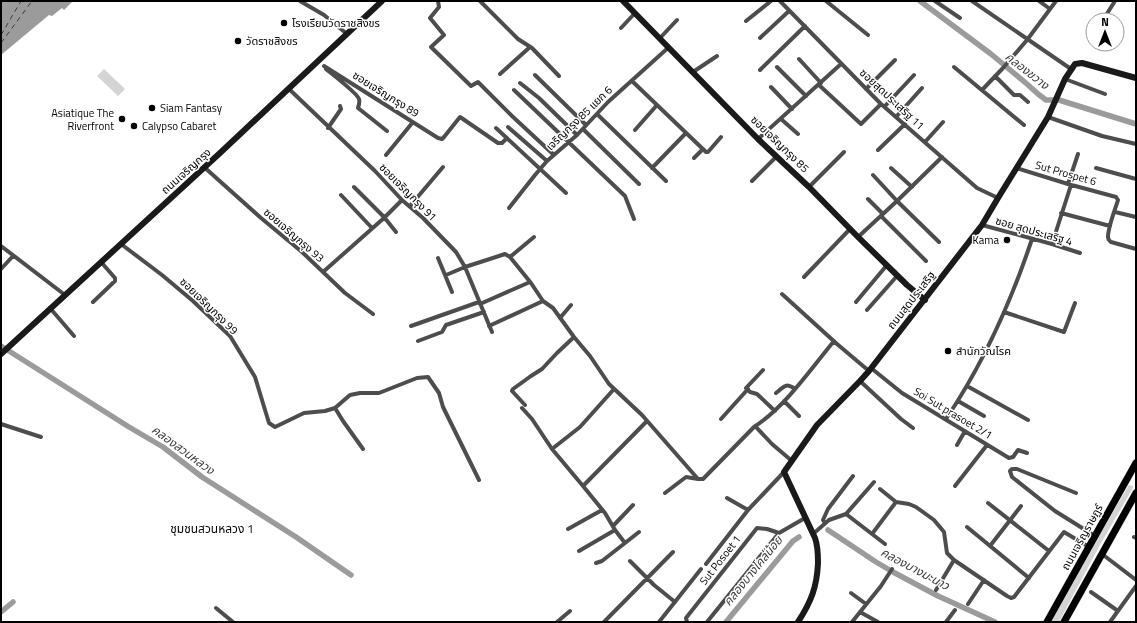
<svg xmlns="http://www.w3.org/2000/svg" width="1137" height="623" font-family="'Titillium Web','Noto Sans Thai',sans-serif">
<rect width="100%" height="100%" fill="#fff"/>
<path fill="#d4d4d4" d="M104,69L125,89L118,96L97,76Z
M1129,485L1133,486V488L1100,545L1059,622H1051L1104,527Z"/>
<path fill="#9b9b9b" d="M1,1H73L64,10L62,8L52,16L49,15L1,55Z"/>
<g fill="none" stroke-linecap="round" stroke-linejoin="round">
<path stroke="#9b9b9b" stroke-width="5.5" d="M920,1L991,54L1027,84L1038,94L1046,100H1059L1136,124
M1,346L129,427L163,447L202,477L296,537L351,575
M828,530L876,562L893,572L938,596L995,622
M1,612L13,602
M726,622L793,541L799,537"/>
<path stroke="#3c3c3c" stroke-width="1" stroke-dasharray="5 4" stroke-linecap="butt" d="M1,35L21,1
M1,43L32,1"/>
<g stroke="#dbdbdb" stroke-width="8">
<path id="primary" d="M1047,622L1095,536L1136,463
M1064,622L1136,493"/>
</g>
<path stroke="#4d4d4d" stroke-width="4" d="M300,1L324,15L347,34
M438,1L439,7L430,18L444,35L431,47L432,48L471,86L478,82L512,116L554,155
M480,1L518,39L532,48L559,76
M780,1L881,104L977,188L998,198
M826,1L868,35
M935,1L960,18
M972,1L1071,69
M1039,1L1050,9
M1103,20L1115,1
M746,21L771,1
M621,28L635,13
M660,38L677,20
M760,38L789,11
M799,59L821,83
M324,66L438,138L442,139L444,137L460,117L498,143H502L507,138
M777,67L806,96
M954,67L1024,125
M326,69C332,74 358,94 359,99C360,102 359,105 358,108L387,131
M760,70L805,26
M693,72L717,56
M500,74L530,47
M535,75L586,125
M995,76L1014,95H1020L1028,102
M1065,79L1105,94
M632,81L706,152H708L721,137
M520,83L539,98L577,135
M819,85L861,124L881,104
M771,87L792,109
M289,89L375,171L402,200L423,218L456,252L465,267L492,332
M866,89L895,60
M514,90L625,196L634,219
M982,90L1003,68L1027,40L1056,1
M885,106L914,75
M597,114L666,181
M896,117L922,88
M1048,117L1102,136L1136,144
M781,119L798,134
M508,127L547,161
M328,128L341,109L340,106
M496,128L566,193
M583,129L639,184
M635,130L657,105
M758,139L841,64
M925,142L943,122
M878,150L905,124
M386,155L413,122
M694,158L703,149
M204,167L261,218L302,252L345,293L373,314
M652,168L686,133
M891,168L912,187
M1016,168L1068,184L1116,197L1118,200C1115,210 1108,227 1108,237C1108,240 1109,240 1111,242L1136,249
M1096,168L1136,179
M873,175L897,201L939,242
M752,181L776,157
M1068,184L1078,154
M354,187L384,217L396,232
M809,187L844,152
M341,195L372,228
M868,199L883,214
M410,206L443,167
M509,208L535,175L547,161L577,135L608,102L669,47
M1115,212L1136,217
M1061,213L1110,226
M881,216L926,261
M982,225L1052,244L1080,253
M534,237L510,257L531,283L543,301L553,308L574,337L590,356L609,384L642,415L698,479
M858,237L897,201L942,157
M121,244L162,275L193,301L230,336L255,377L269,423L275,427L304,413L325,411L335,408L350,395L360,393H379L417,378L428,377L439,393L443,407L479,480
M1052,244L1071,185
M1,246L65,295
M438,258L452,292
M1,269L13,256
M323,272L384,218L402,200
M446,275L465,267L505,254L510,257
M804,277L850,229
M782,294L837,344L869,371
M93,302L115,281V278L101,262
M856,302L887,265
M480,304L530,282
M50,308L74,336
M867,310L897,276
M1004,312L1064,332L1075,303
M560,318L571,305
M411,326L479,302
M489,326L543,301
M418,341L442,332L446,325L484,312
M871,368L902,393L1009,458L1013,457L1018,450L1027,453
M763,370L746,388L750,392L757,394L775,411
M860,381L901,419L913,428
M967,386L1028,420
M776,393C784,387 785,382 795,389
M784,401L799,416
M958,401L984,416
M525,405L512,391L513,389L531,376L542,369L557,353L574,337
M335,408L343,421L363,449
M522,408L532,419L552,449L583,486L605,513L615,530L625,543L602,561L596,563
M721,419L748,389
M946,419C983,364 1011,302 1032,239
M1,424L41,437
M755,426L772,444L792,461
M957,445L965,431
M552,449L580,427L614,389
M874,482L846,514L885,544
M583,486L647,421
M955,486L987,445
M880,489L896,502L909,504L916,507L934,520L944,532L947,553L954,560L1007,596L1011,598L1014,597L1064,532L1089,547
M665,493L686,477L698,479H703L754,427C785,407 810,370 834,341
M1076,493L1017,469H1012L1010,471L1012,477L1055,511L1095,536
M727,498L748,510
M988,503L1049,551
M825,523L823,520L828,509L853,476
M613,526L633,505
M967,527L1029,578
M568,529L602,510
M813,534L829,520L846,514
M872,534L896,502
M1134,537L1136,538
M625,543L639,532
M990,546L1021,506
M579,551L615,530
M1102,554L1136,580
M630,561L654,585L675,602
M706,564L748,510L784,472
M936,590L954,560
M1091,592L1118,611
M851,593L866,604
M968,604L984,580
M216,608L233,622
M860,612L878,622
M557,622L570,611
M604,622L673,552
M659,622L701,569
M687,622L686,618L757,528L767,529L779,533
M707,622L779,533L805,518
M852,622L881,586L892,569
M946,622L955,610
M1110,622L1136,586"/>
<path stroke="#1a1a1a" stroke-width="6" d="M623,1L758,139L809,187L858,237L907,285L925,300
M1,354L220,153L382,1
M798,622C811,602 817,587 818,563C818,555 818,546 815,538L784,472L817,425L860,381L869,371L982,225L998,198L1048,117L1065,79L1075,64L1082,63L1136,78"/>
<use href="#primary" stroke="#000" stroke-width="7"/>
</g>
<g fill="#000" stroke="#fff" stroke-width="1.5">
<circle cx="284" cy="23" r="4"/>
<circle cx="238" cy="41" r="4"/>
<circle cx="152" cy="108" r="4"/>
<circle cx="122" cy="119" r="4"/>
<circle cx="134" cy="126" r="4"/>
<circle cx="1007" cy="240" r="4"/>
<circle cx="948" cy="351" r="4"/>
</g>
<g text-anchor="middle" stroke-width="3" stroke-linejoin="round" paint-order="stroke">
<g font-size="11" fill="#000" stroke="#fff" text-anchor="start">
<text x="292" y="27">โรงเรียนวัดราชสิงขร</text>
<text x="246" y="45">วัดราชสิงขร</text>
<text x="160" y="112">Siam Fantasy</text>
<text x="114" y="117" text-anchor="end">Asiatique The<tspan x="114" dy="13">Riverfront</tspan></text>
<text x="142" y="130">Calypso Cabaret</text>
<text x="999" y="244" text-anchor="end">Kama</text>
<text x="956" y="355">สำนักวัณโรค</text>
</g>
<g font-size="11" fill="#000" stroke="#fff">
<text transform="translate(386 94) rotate(32)" y="4">ซอยเจริญกรุง 89</text>
<text transform="translate(892 99) rotate(43)" y="4">ซอยสุดประเสริฐ 11</text>
<text transform="translate(579 118) rotate(-44)" y="4">เจริญกรุง 85 แยก 6</text>
<text transform="translate(780 144) rotate(44)" y="4">ซอยเจริญกรุง 85</text>
<text transform="translate(186 171) rotate(-42)" y="4">ถนนเจริญกรุง</text>
<text transform="translate(1066 173) rotate(16)" y="4">Sut Prospet 6</text>
<text transform="translate(408 192) rotate(45)" y="4">ซอยเจริญกรุง 91</text>
<text transform="translate(1034 231) rotate(16)" y="4">ซอย สุดประเสริฐ 4</text>
<text transform="translate(294 235) rotate(41)" y="4">ซอยเจริญกรุง 93</text>
<text transform="translate(911 300) rotate(-52)" y="4">ถนนสุดประเสริฐ</text>
<text transform="translate(209 306) rotate(44)" y="4">ซอยเจริญกรุง 99</text>
<text transform="translate(953 413) rotate(31)" y="4">Soi Sut prasoet 2/1</text>
<text transform="translate(1082 537) rotate(-61)" y="4">ถนนเจริญราษฎร์</text>
<text transform="translate(720 560) rotate(-52)" y="4">Sut Posoet 1</text>
</g>
<g font-size="12" font-style="italic" fill="#3c3c3c" stroke="#fff">
<text transform="translate(1027 71) rotate(38)" y="4">คลองขวาง</text>
<text transform="translate(183 450) rotate(36)" y="4">คลองสวนหลวง</text>
<text transform="translate(915 569) rotate(28)" y="4">คลองบางมะนาว</text>
<text transform="translate(753 571) rotate(-51)" y="4">คลองบางโคล่น้อย</text>
</g>
<g font-size="12" fill="#000" stroke="#fff">
<text x="212" y="533">ชุมชนสวนหลวง 1</text>
</g>
</g>
<rect width="1137" height="623" fill="none" stroke="#000000" stroke-width="4"/>
<g transform="translate(1105 32)"><circle r="19" fill="#ffffff" stroke="#999999"/>
<path d="M0-3L7 15L0 10L-7 15Z" fill="#000000"/>
<text y="-6" font-size="11" font-weight="bold" text-anchor="middle" fill="#000000">N</text>
</g>
</svg>
